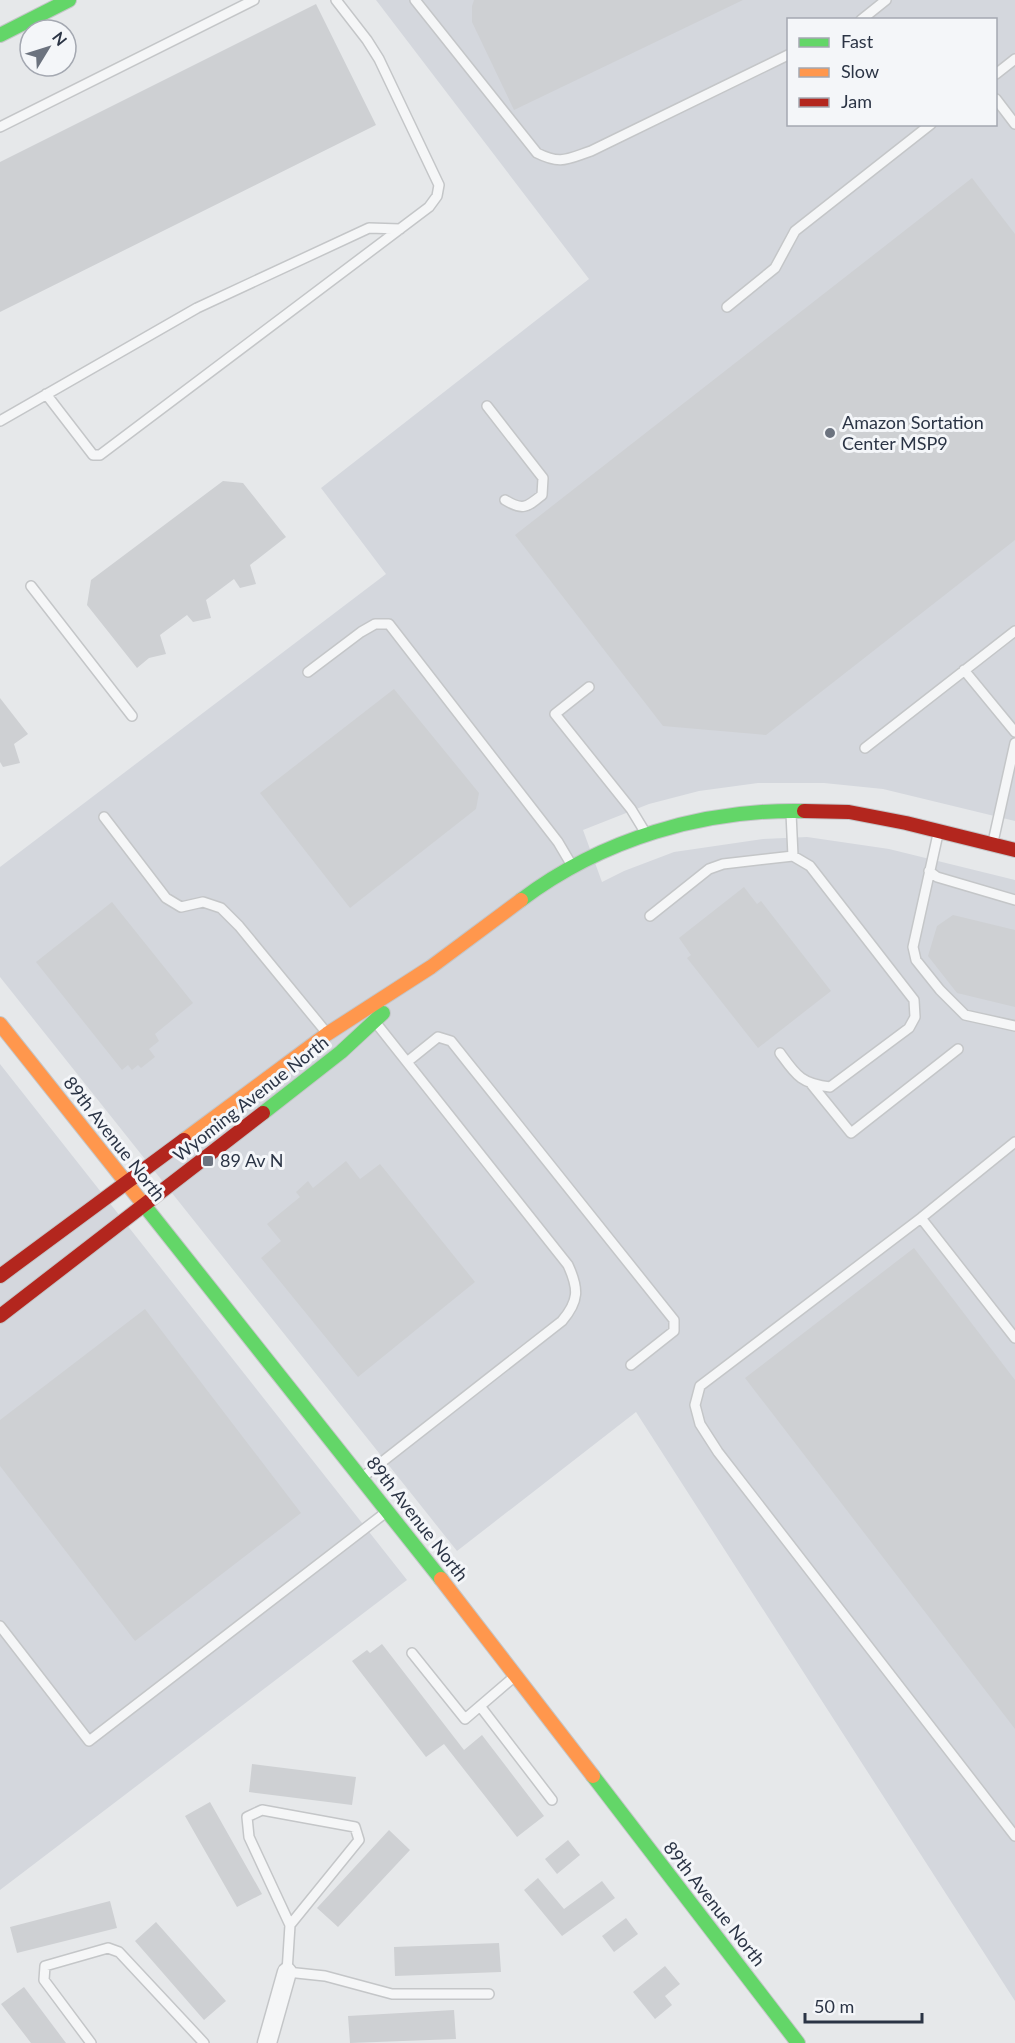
<svg xmlns="http://www.w3.org/2000/svg" width="1015" height="2043" font-family="Lato,sans-serif">
<rect width="100%" height="100%" fill="#e6e8ea"/>
<path fill="#d4d7dd" fill-rule="evenodd" d="M376,0H1015V821L883,789L824,783H758L699,791L649,804L583,830L602,882L624,871L674,852L763,839L807,837L889,849L1015,880V2001L636,1412L457,1551L0,977V867L386,574L321,488L589,279ZM788,20H996V124H788Z
M0,1064L407,1580L0,1890Z"/>
<path fill="#ced0d3" d="M474,0H743L514,110L472,22V6Z
M316,4L376,125L0,312V162Z
M972,178L1015,234V540L766,735L663,726L515,535Z
M223,481L243,483L286,537L250,565L256,584L240,588L234,579L206,600L211,618L193,622L187,615L160,635L166,654L149,658L137,668L87,605L91,580Z
M394,689L479,793L476,809L350,908L260,793Z
M0,698L28,734L14,744L20,763L3,767L0,762Z
M744,887L757,904L761,901L831,991L758,1048L687,958L691,955L679,938Z
M112,902L193,1003L155,1034L159,1041L149,1049L155,1057L141,1068L138,1065L132,1070L128,1065L122,1070L36,962Z
M953,915L1015,930V1007L957,993L928,956L937,926Z
M346,1161L360,1179L380,1164L475,1282L358,1377L261,1258L281,1241L267,1224L300,1197L296,1192L308,1181L313,1188Z
M914,1248L1015,1380V1729L745,1378Z
M145,1309L301,1513L135,1641L0,1466V1420Z
M382,1644L464,1750L482,1735L544,1816L517,1837L444,1744L426,1757L352,1661L367,1650L370,1653Z
M252,1764L356,1777L352,1805L249,1792Z
M210,1802L262,1894L237,1907L185,1816Z
M389,1830L410,1850L338,1927L317,1908Z
M568,1840L580,1855L557,1874L545,1859Z
M538,1878L564,1909L602,1881L615,1898L562,1936L524,1890Z
M110,1901L117,1928L17,1953L10,1927Z
M626,1918L638,1934L614,1952L602,1936Z
M156,1922L226,2001L204,2020L135,1941Z
M499,1943L501,1972L395,1976L394,1947Z
M665,1966L680,1984L665,1996L672,2005L655,2019L633,1992Z
M24,1987L66,2043H31L1,2004Z
M454,2010L456,2039L350,2043L348,2016Z"/>
<g fill="none" stroke-linecap="round" stroke-linejoin="round">
<g stroke="#c4c6c8" stroke-width="12">
<path id="lane" d="M415,0L537,153C561,165 567,159 591,151L788,55
M861,20L886,0
M996,74L1015,59
M996,99L1015,124
M0,127L254,0
M727,307L775,268L795,231L931,124
M46,394L93,455H100L429,207L437,196L439,185L379,59L367,40L336,0
M487,406L543,478L542,495C527,507 523,511 505,500
M0,421L197,308L369,228L400,229
M31,586L132,716
M964,670L1015,732
M308,672L361,632L375,624H389L558,842L571,864
M589,687L555,714L631,809L645,832
M865,748L1015,631
M791,813L793,856
M104,817L166,898L181,907L203,902L221,908L239,926L326,1032
M938,834L913,947L916,960L940,990L965,1015L1015,1026
M993,842L1015,743
M929,871L937,877L1015,900
M650,916L709,869L723,864L793,856L810,866L914,1000L915,1017L909,1028L830,1087C801,1084 796,1075 780,1053
M407,1062L438,1037L451,1041L674,1320V1331L631,1365
M812,1085L851,1133L958,1049
M1015,1142L921,1218L700,1386L695,1405L700,1424L718,1452L1015,1836
M921,1218L1015,1338
M364,1476L562,1321C579,1301 579,1289 568,1265L376,1023
M0,1626L89,1741L385,1513
M412,1653L465,1719L514,1677
M480,1706L552,1800
M290,1925L249,1837L247,1817L262,1810L355,1827L359,1840L290,1925L287,1972L325,1976L392,1994H489
M91,2043L44,1980L45,1966L108,1948L119,1952L204,2043"/>
</g>
<g stroke="#c4c6c8" stroke-width="21">
<path id="street" d="M267,2043L287,1972"/>
</g>
<g stroke="#c4c6c8" stroke-width="16">
<path id="fast" d="M0,35L69,0
M521,900C602,839 703,809 804,811
M263,1113L341,1052L383,1013
M144,1205L441,1579
M593,1776L798,2043"/>
</g>
<g stroke="#c4c6c8" stroke-width="16">
<path id="slow" d="M0,1024L144,1205
M184,1140L327,1034L431,967L521,900
M441,1579L593,1776"/>
</g>
<g stroke="#c4c6c8" stroke-width="16">
<path id="jam" d="M804,811L849,812L906,823L1015,850
M0,1276L184,1140
M0,1316L263,1113"/>
</g>
<use href="#lane" stroke="#f5f6f7" stroke-width="9"/>
<use href="#street" stroke="#f5f6f7" stroke-width="18"/>
<use href="#fast" stroke="#63d668" stroke-width="14"/>
<use href="#slow" stroke="#ff974d" stroke-width="14"/>
<use href="#jam" stroke="#b3261e" stroke-width="14"/>
</g>
<g fill="#6c737f" stroke="#f4f6f9" stroke-width="2">
<circle cx="830" cy="433" r="6"/>
<rect x="202" y="1155" width="12" height="12" rx="3"/>
</g>
<g text-anchor="middle" stroke-width="6" stroke-linejoin="round" paint-order="stroke">
<g font-size="18" fill="#2b3445" stroke="#f4f6f9" text-anchor="start">
<text x="842" y="429">Amazon Sortation<tspan x="842" dy="21">Center MSP9</tspan></text>
<text x="220" y="1167">89 Av N</text>
</g>
<g font-size="18" fill="#2b3445" stroke="#f4f6f9">
<text transform="translate(251 1099) rotate(-38)" y="6">Wyoming Avenue North</text>
<text transform="translate(114 1139) rotate(52)" y="6">89th Avenue North</text>
<text transform="translate(417 1519) rotate(52)" y="6">89th Avenue North</text>
<text transform="translate(714 1904) rotate(52)" y="6">89th Avenue North</text>
</g>
</g>
<rect x="787" y="18" width="210" height="108" fill="#f4f6f9" stroke="#a4a8b1" stroke-width="1.5"/>
<rect x="799" y="38" width="30" height="9" fill="#63d668" stroke="#a4a8b1" stroke-width="1.5"/>
<text x="841" y="48" font-size="18" fill="#2b3445">Fast</text>
<rect x="799" y="68" width="30" height="9" fill="#ff974d" stroke="#a4a8b1" stroke-width="1.5"/>
<text x="841" y="78" font-size="18" fill="#2b3445">Slow</text>
<rect x="799" y="98" width="30" height="9" fill="#b3261e" stroke="#a4a8b1" stroke-width="1.5"/>
<text x="841" y="108" font-size="18" fill="#2b3445">Jam</text>
<g transform="translate(48 48) rotate(52)"><circle r="28" fill="#f4f6f9" stroke="#a4a8b1" stroke-width="1.5"/>
<path d="M0-4.5L10 22L0 15L-10 22Z" fill="#6c737f"/>
<text y="-9" font-size="16" font-weight="bold" text-anchor="middle" fill="#2b3445">N</text>
</g>
<path d="M805 2013v9h117v-9" fill="none" stroke="#2b3445" stroke-width="3"/>
<text x="814" y="2013" font-size="18" fill="#2b3445" stroke="#f4f6f9" stroke-width="4.5" paint-order="stroke">50 m</text>
</svg>
